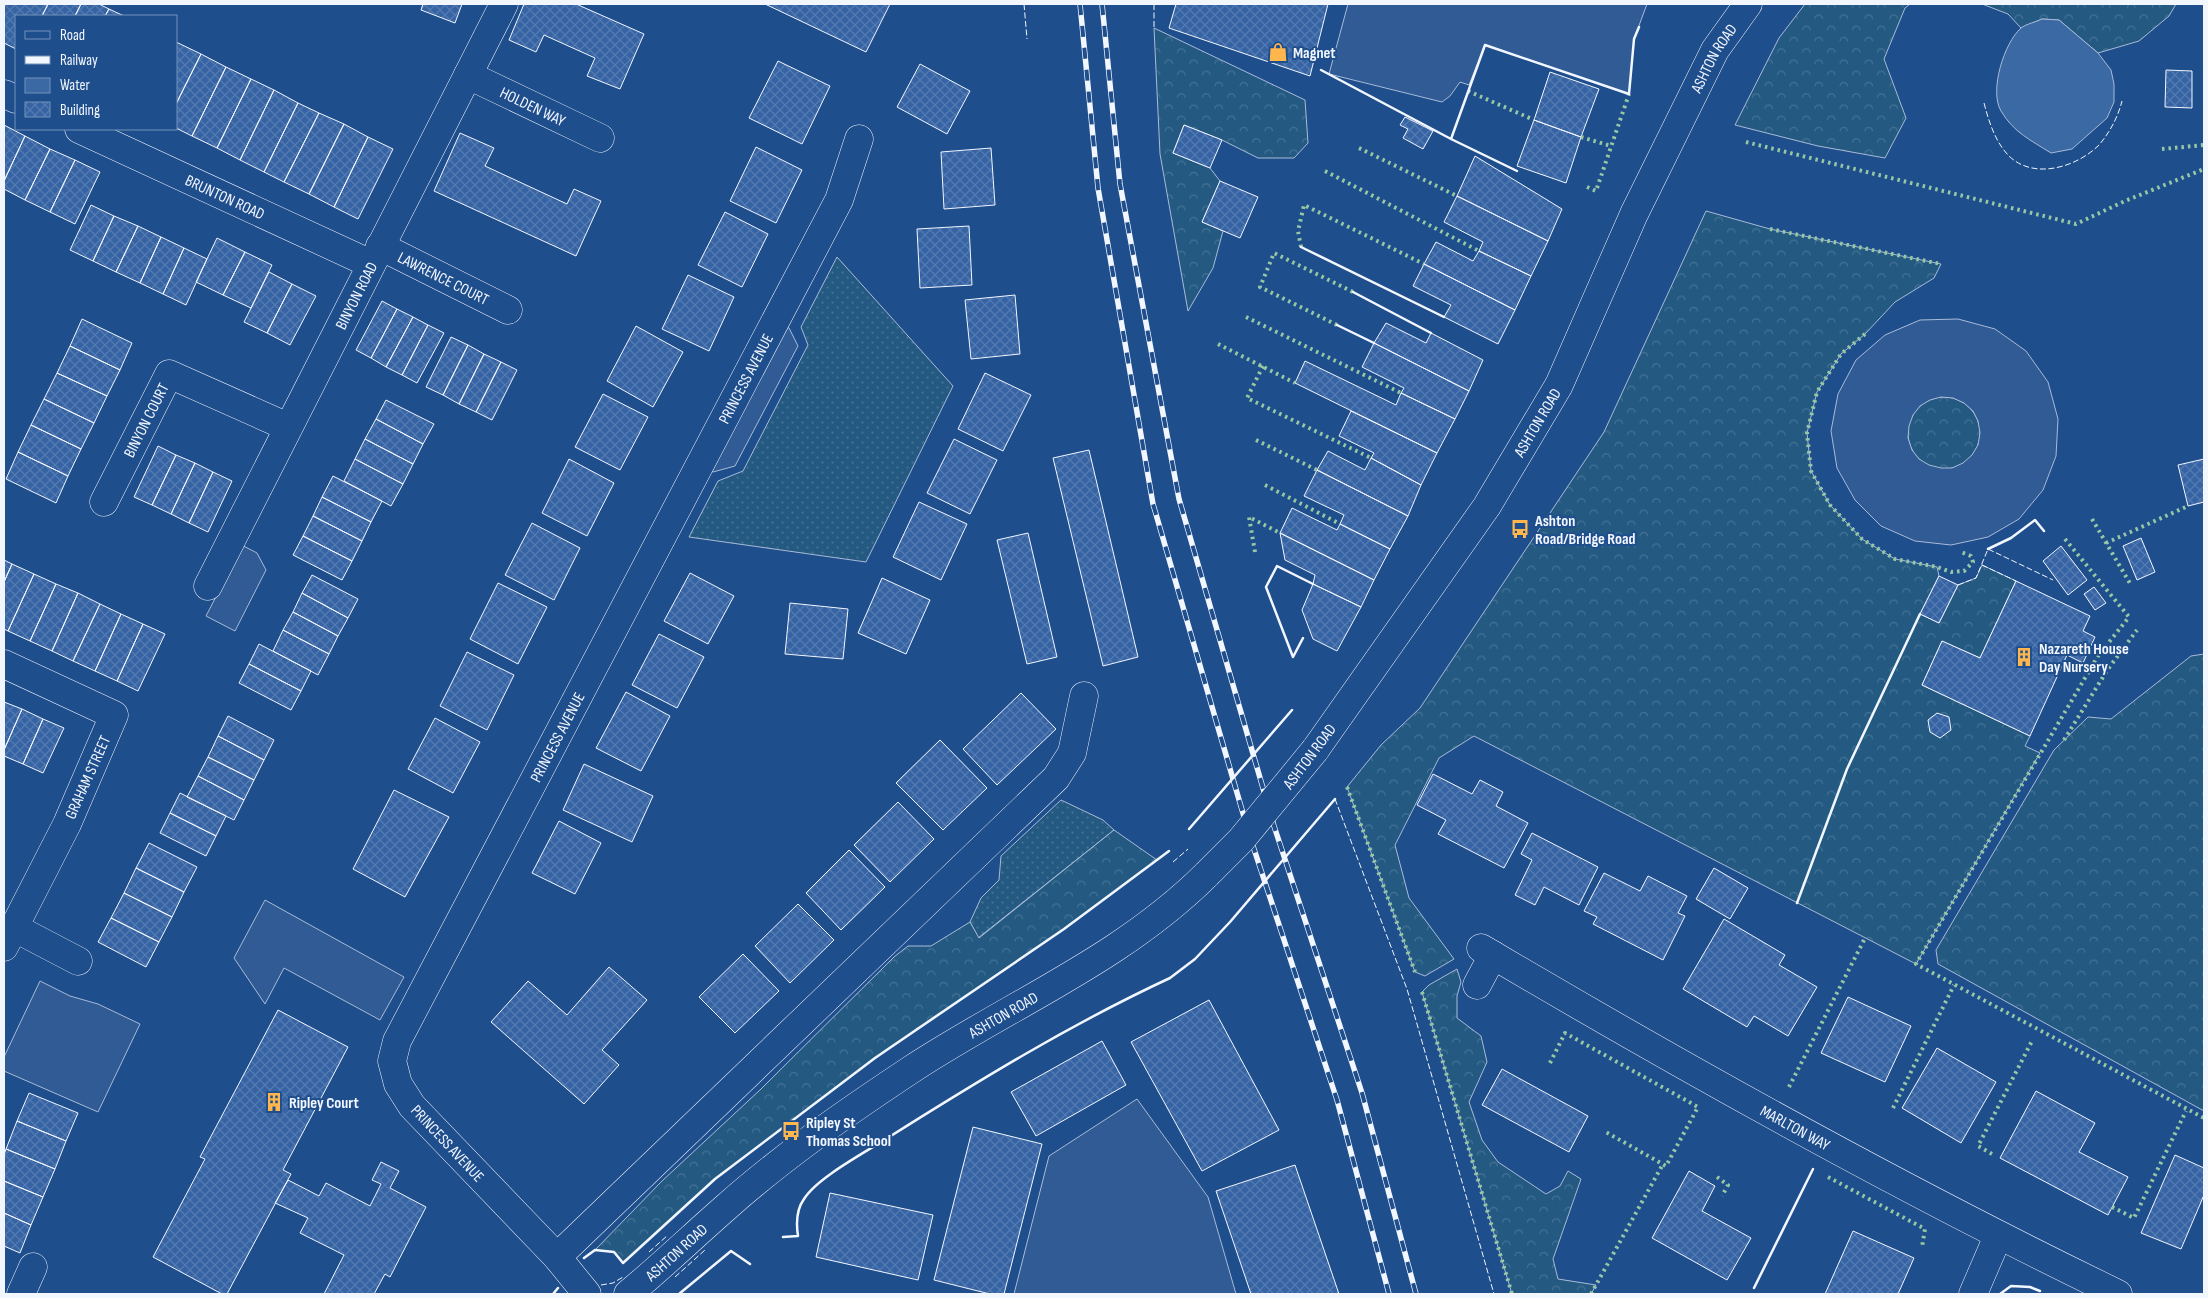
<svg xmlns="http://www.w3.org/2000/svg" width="2208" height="1298" font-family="'Sofia Sans Condensed',sans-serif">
<defs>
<pattern id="grass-dots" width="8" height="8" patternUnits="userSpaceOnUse" patternTransform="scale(1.25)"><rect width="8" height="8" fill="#245a82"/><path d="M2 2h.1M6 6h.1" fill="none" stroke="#447295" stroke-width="1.8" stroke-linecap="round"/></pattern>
<pattern id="forest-crowns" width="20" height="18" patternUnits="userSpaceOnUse" patternTransform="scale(1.25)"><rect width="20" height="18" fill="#245a82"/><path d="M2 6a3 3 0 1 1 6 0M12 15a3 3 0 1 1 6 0" fill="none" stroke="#447295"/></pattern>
<pattern id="building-cross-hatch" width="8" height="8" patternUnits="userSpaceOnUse" patternTransform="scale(1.25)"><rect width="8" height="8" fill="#3563a3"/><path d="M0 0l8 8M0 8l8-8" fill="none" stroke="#537ab1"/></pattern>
</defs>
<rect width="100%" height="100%" fill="#1f4e8c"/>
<path fill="url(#grass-dots)" stroke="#a8bbd7" d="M837,257L953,386L866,562L689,537L718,481L743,471L808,345L801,327Z
M1061,800L1103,820L1114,830L978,938L970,922L981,898L999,880L1001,856Z"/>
<path fill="url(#forest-crowns)" stroke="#a8bbd7" d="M1805,4H1910L1905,8L1884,59L1906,118L1885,158L1818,146L1735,125L1779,38Z
M1982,4H2176L2169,16L2139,41L2098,53L2059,20L2042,19L2021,28L2008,14Z
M1154,28L1305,100L1308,143L1294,158H1258L1222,140L1184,125L1173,153L1210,168L1220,181L1202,222L1223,231L1213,268L1188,311L1160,154Z
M1706,211L1770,229L1941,264L1934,278L1895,302L1865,334L1841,354L1817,392L1807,433L1811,471L1830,505L1862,539L1895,559L1937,567L1939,576L1920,614L1939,623L1958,585L1976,578L1982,565L2016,581L1980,658L1942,641L1922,685L2030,736L2025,746L2040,753L1916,964L1474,736L1439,758L1395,845L1409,898L1454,959L1425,976L1415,972L1347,787L1381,745L1420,708L1604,432Z
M1908 433a36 36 0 1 1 72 0a36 36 0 1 1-72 0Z
M2204,654V1111L1938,964L1936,950L2054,750L2088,717L2111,719L2191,656Z
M1114,830L1157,860L1064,929L875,1058L715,1179L623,1263L614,1252L595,1250L662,1181L761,1089L894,957L908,946H931L970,922L979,938Z
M1457,969L1461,982L1457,996V1018L1481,1036L1487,1062L1469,1102L1482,1140L1498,1162L1546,1194L1560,1186L1568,1171L1581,1179L1553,1259L1558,1279L1596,1285L1591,1294H1512L1422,992L1429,985Z"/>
<path fill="#305b95" stroke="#a8bbd7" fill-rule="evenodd" d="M1348,4H1647L1634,39L1629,94L1485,45L1469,85L1460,82L1450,96L1442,102L1329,74Z
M1958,319L1995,329L2026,351L2048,382L2058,419L2056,456L2043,490L2019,519L1988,537L1951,545L1915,541L1881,526L1855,500L1837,468L1831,431L1838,394L1856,360L1885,335L1920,320ZM1941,397L1953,398L1964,403L1973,411L1978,421L1980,433L1978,445L1972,455L1963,463L1952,468H1941L1929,465L1919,459L1912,450L1908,438L1909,426L1913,415L1920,406L1930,400Z
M775,320L789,328L798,346L735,466L713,472L698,467Z
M232,540L257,553L266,570L235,631L206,616L219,591Z
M265,900L404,977L380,1020L284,968L265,1004L234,958Z
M40,981L70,996L98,1004L140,1024L98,1112L4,1071V1057Z
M1137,1099L1208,1197L1236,1294H1014L1049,1156Z"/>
<path fill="#3b69a3" stroke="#a8bbd7" d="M2042,19L2059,20L2098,53L2111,70L2114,84V102L2107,118L2072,149L2051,153C2032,141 2013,132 2001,111C1989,91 2004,43 2021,28C2026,24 2036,22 2042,19Z"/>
<path fill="url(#building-cross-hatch)" stroke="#f2f6ff" d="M4,4H48L42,16H16V49L4,43Z
M48,4H81L75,16H42Z
M81,4H99L109,9L105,16H75Z
M423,4H462L455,23L421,10Z
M524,4H576L644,34L620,89L587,76L595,58L544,35L536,52L509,40Z
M765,4H890L866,52Z
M1176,4H1328L1310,76L1169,28Z
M109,9L124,16H105Z
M176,42L201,54L176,104Z
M201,54L226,67L192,136L176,128V104Z
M778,61L830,86L802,144L749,118Z
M920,64L970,91L947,134L897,107Z
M226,67L251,79L217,148L192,136Z
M2166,70L2192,71V108L2165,107Z
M1550,72L1599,89L1581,137L1534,120Z
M251,79L274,90L240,160L217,148Z
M274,90L298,103L264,172L240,160Z
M298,103L319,113L284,182L264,172Z
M319,113L344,124L309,194L284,182Z
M1405,117L1433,131L1423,149L1403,138L1408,129L1400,125Z
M1534,120L1581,137L1566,183L1517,166Z
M344,124L368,137L334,207L309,194Z
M4,125L25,136L4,181Z
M1184,125L1222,140L1210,168L1173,153Z
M460,133L494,148L485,166L567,204L574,189L601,201L576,256L434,191Z
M25,136L50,149L25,200L4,189V181Z
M368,137L393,149L358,219L334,207Z
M756,147L802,170L776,223L730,201Z
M991,148L995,205L944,209L941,152Z
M50,149L75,160L50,212L25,200Z
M1475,156L1562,209L1548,241L1457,196Z
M75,160L100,172L75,224L50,212Z
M1220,181L1258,197L1240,238L1202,222Z
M1457,196L1548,241L1531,276L1479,251L1483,242L1444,222Z
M91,205L114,216L93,261L70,250Z
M725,212L768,234L742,287L698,265Z
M114,216L138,226L116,272L93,261Z
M138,226L161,237L140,283L116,272Z
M969,226L972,285L920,288L917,229Z
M161,237L184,248L163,294L140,283Z
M217,238L245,252L223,295L196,282Z
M1436,242L1473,261L1479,251L1531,276L1515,310L1424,264Z
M184,248L207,259L186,305L163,294Z
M245,252L272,265L251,308L223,295Z
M1424,264L1515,310L1498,344L1444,317L1451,305L1413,286Z
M269,272L292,284L267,333L244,322Z
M688,275L734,297L709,351L662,329Z
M292,284L316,296L290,345L267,333Z
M1015,295L1020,354L971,359L965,300Z
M382,301L397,309L371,358L356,350Z
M397,309L413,317L386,367L371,358Z
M413,317L428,325L402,375L386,367Z
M82,319L132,343L120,370L70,346Z
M1386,323L1426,343L1431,333L1483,360L1469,391L1374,343Z
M428,325L444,333L417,383L402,375Z
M636,326L683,352L653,407L607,381Z
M451,337L468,345L443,395L426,387Z
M1374,343L1469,391L1455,419L1401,393L1404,388L1362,367Z
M468,345L484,354L459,404L443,395Z
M70,346L120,370L107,396L57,373Z
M484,354L501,362L476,412L459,404Z
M1305,361L1396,405L1401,393L1455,419L1437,453L1295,383Z
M501,362L517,370L492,420L476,412Z
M57,373L107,396L94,423L44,399Z
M985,373L1031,395L1003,451L958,429Z
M603,394L648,417L620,470L575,447Z
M44,399L94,423L81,449L31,425Z
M386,400L434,424L423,444L376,419Z
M1351,411L1437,453L1421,485L1371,458L1374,453L1339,436Z
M376,419L423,444L413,464L365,439Z
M31,425L81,449L68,476L18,452Z
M365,439L413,464L403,484L355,459Z
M954,439L997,460L970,514L927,493Z
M158,446L176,455L152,505L134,497Z
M1089,450L1138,657L1103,666L1053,458Z
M1328,451L1365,470L1371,458L1421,485L1408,516L1317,470Z
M18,452L68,476L56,503L6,479Z
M176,455L195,463L171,514L152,505Z
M355,459L403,484L391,506L344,481Z
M569,459L614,483L587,536L542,513Z
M2204,459V502L2188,506L2178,465Z
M195,463L213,472L189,523L171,514Z
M1317,470L1408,516L1390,549L1340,524L1344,515L1304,496Z
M213,472L232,481L208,532L189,523Z
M333,476L382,501L371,522L322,497Z
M322,497L371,522L362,541L313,516Z
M919,502L967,524L941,580L893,557Z
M1292,508L1337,530L1340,524L1390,549L1374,580L1280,533Z
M313,516L362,541L352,561L303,536Z
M532,523L580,548L554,600L505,575Z
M1028,533L1057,657L1027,664L997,540Z
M1280,533L1374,580L1361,607L1313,584L1315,575L1285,560Z
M303,536L352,561L342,580L293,555Z
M2141,538L2155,572L2137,580L2123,546Z
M2061,546L2087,580L2068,595L2043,561Z
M4,560L12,564L4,582Z
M12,564L34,574L8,631L4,629V582Z
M690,573L734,596L708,644L664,621Z
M34,574L56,584L30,641L8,631Z
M312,575L358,599L348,618L302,593Z
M1939,576L1958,585L1939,623L1920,614Z
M882,578L930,600L906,654L858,633Z
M2016,581L2090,616L2083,631L2095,637L2083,663L2067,655L2030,736L1922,685L1942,641L1980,658Z
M498,583L547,607L518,664L470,639Z
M56,584L78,593L52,651L30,641Z
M1313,584L1361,607L1337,651L1313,639L1302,610Z
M2094,587L2106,603L2095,610L2084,594Z
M78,593L100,604L73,661L52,651Z
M302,593L348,618L338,636L293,612Z
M790,603L848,609L843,659L785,654Z
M100,604L121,614L95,671L73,661Z
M293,612L338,636L329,654L283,630Z
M121,614L143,624L117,681L95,671Z
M143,624L165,634L138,691L117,681Z
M283,630L329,654L318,675L273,651Z
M659,634L704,657L677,708L632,685Z
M259,644L311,671L301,691L249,664Z
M467,652L514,675L487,730L440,706Z
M249,664L301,691L291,710L239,683Z
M626,692L670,716L641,771L596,748Z
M1021,693L1056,729L997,785L963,749Z
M4,702L22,709L4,750Z
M22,709L43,719L23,764L4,756V750Z
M1937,713L1949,717L1951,730L1940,738L1930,732L1928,720Z
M228,716L274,740L264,760L218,736Z
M435,718L480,742L453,793L408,769Z
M43,719L64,728L43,773L23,764Z
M218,736L264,760L254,780L208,757Z
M940,740L987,788L943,830L896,783Z
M208,757L254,780L244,800L198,776Z
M584,764L653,796L632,842L563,810Z
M1433,774L1472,794L1480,780L1503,792L1496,806L1528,823L1504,868L1438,834L1446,820L1417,805Z
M198,776L244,800L234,820L187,797Z
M394,790L449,817L405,897L353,869Z
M180,793L226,816L216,836L170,813Z
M898,802L934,839L890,882L854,845Z
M170,813L216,836L206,856L160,833Z
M559,821L601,843L575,894L532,873Z
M1532,833L1598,867L1579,905L1544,887L1535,905L1515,895L1532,860L1521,854Z
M149,843L197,867L184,892L136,868Z
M849,850L885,887L841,930L806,893Z
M136,868L184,892L172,917L124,893Z
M1714,868L1748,888L1730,919L1696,899Z
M1604,873L1640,891L1648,876L1687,896L1678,913L1685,916L1663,960L1593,924L1597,917L1584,911Z
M124,893L172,917L159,942L111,918Z
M798,904L834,940L790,983L755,946Z
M111,918L159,942L146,967L98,942Z
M1724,919L1785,955L1779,965L1817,987L1788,1036L1754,1016L1747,1027L1683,989Z
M743,954L779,991L735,1033L699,997Z
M609,967L647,1000L602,1050L619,1065L584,1104L491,1022L528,981L567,1015Z
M1848,997L1911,1026L1885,1082L1821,1053Z
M1209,1000L1279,1130L1202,1171L1131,1042Z
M278,1010L348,1047L283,1170L291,1174L227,1294H222L153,1257L205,1159L200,1157Z
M1102,1041L1126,1085L1036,1136L1011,1092Z
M1937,1048L1996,1082L1961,1143L1902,1108Z
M1502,1069L1588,1116L1569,1152L1482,1105Z
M2036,1091L2095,1123L2079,1152L2128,1177L2108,1215L2000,1158Z
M29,1093L78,1113L66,1141L17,1121Z
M17,1121L66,1141L55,1169L6,1149Z
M973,1127L1042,1144L1004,1294H990L934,1280Z
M6,1149L55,1169L43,1197L4,1181V1155Z
M2175,1155L2204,1168V1195L2181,1249L2141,1233Z
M381,1162L399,1171L390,1188L426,1207L390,1277L385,1274L374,1294H324L344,1255L300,1233L308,1218L275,1203L288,1180L319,1196L326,1183L370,1206L381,1184L372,1180Z
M1295,1165L1339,1294H1251L1216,1191Z
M1689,1171L1715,1186L1702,1211L1751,1238L1727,1280L1652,1238Z
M4,1181L43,1197L31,1225L4,1213Z
M830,1193L933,1215L918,1280L816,1257Z
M4,1213L31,1225L20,1253L4,1246Z
M1853,1231L1914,1258L1898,1294H1825Z"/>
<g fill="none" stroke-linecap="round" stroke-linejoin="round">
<g stroke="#f2f6ff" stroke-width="29">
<g id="minor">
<path id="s1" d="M468,75L600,138"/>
<path d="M4,94L16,99"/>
<path id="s2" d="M79,129L371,264"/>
<path id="s3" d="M380,246L508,310"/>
<path id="s4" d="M104,502L169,374L288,427"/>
<path id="s5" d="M208,586L504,4"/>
<path d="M4,664L114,715L67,824L4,947"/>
<path d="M15,928L78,961"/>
<path id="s6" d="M1481,948C1689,1071 1901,1189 2118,1294"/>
<path d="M1477,985L1493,955"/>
<path d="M557,1257L1056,778L1072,753L1084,696"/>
<path d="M21,1294L33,1267"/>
<path id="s7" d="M587,1294L557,1257L412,1106L398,1084L392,1061L397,1041L839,200L859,139"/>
<path d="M1973,1294L1998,1236"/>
</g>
</g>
<g stroke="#f2f6ff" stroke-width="29">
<g id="major">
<path id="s8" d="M1315,750L1487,506L1559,385L1634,214L1715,50L1748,4"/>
<path id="s9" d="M628,1294C661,1267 692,1237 724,1209C782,1157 847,1112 912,1069C1011,1004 1122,959 1207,874"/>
</g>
</g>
<use href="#minor" stroke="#1f4e8c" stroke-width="28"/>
<use href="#major" stroke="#1f4e8c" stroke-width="28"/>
<g stroke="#f2f6ff" stroke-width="5.5">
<path id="rail" d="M1080,4L1098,188L1153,504L1249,834L1337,1100L1389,1294
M1102,4L1120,184L1179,499L1274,826L1362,1093L1416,1294"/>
</g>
<use href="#rail" stroke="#1f4e8c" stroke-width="4" stroke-dasharray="11" stroke-linecap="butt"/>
<g stroke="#f2f6ff" stroke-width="29" stroke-linecap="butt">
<path id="major-bridge" d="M1207,874L1241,840L1315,750"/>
</g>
<use href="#major-bridge" stroke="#1f4e8c" stroke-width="28"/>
<path stroke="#97c8a6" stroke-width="4" stroke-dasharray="2.5 4" stroke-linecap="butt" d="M1468,91L1534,120
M1581,137L1611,146
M1746,142L2076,224L2125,201L2204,169
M1359,148L1457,196
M2162,149L2204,145
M1325,171L1479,251
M1587,187L1596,191L1629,94
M1770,229L1941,264
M1301,247L1298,231L1304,205L1424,264
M1246,317L1401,393
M1337,325L1260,287L1274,253L1353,292
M1865,334L1841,354L1817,392L1807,433L1811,471L1830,505L1862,539L1895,559L1937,567L1951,572L1964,571L1973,562L1971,556L1961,552
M1218,344L1295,383
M1263,366L1247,398L1371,458
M1256,440L1317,470
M1265,485L1340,524
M2092,519L2131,585
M2065,539L2129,617L2098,656L1916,964L2204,1118
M2106,543L2188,506
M1255,552L1249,517L1280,533
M2064,740L2108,669L2137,630
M1347,787L1415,972
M1422,992L1512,1294
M1550,1063L1565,1033L1698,1107L1666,1166L1604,1131
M1789,1087L1865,938
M1893,1108L1954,985
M1992,1154L1978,1146L2033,1039
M1717,1177L1728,1185L1722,1196
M1828,1177L1925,1229L1922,1247
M2112,1207L2134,1218L2186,1111
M1591,1294L1663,1164"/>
<path stroke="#f2f6ff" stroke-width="1" stroke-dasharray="6 2.5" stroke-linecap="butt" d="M1024,4L1027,39
M1154,4V28
M1984,103C1989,122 1995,141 2008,155C2033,181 2077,167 2099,145C2110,132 2118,117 2122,101
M1982,565L2016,581
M1958,585L1976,578L1988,549L2053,580
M1335,799L1407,989L1494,1294
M1173,862L1188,849
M649,1252L668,1235
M675,1277L705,1250
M601,1285L613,1283L623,1277"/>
<path stroke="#f2f6ff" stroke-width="2.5" d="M1321,70L1451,139L1517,171
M1451,139L1485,45L1629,94L1634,39L1639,27
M1301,247L1444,317
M1353,292L1431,333
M1337,325L1374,343
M1988,549L2011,538L2035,520L2044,531
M1303,638L1293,657L1266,587L1277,566L1313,584
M1189,829L1292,710
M1797,903L1847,769L1920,614
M783,1237L798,1236C796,1223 796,1210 804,1199C817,1178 864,1153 886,1139C978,1081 1071,1024 1170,978L1195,959L1230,922L1335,799
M584,1258L595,1250L614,1252L623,1263L715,1179L875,1058L1064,929L1169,851
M1754,1288L1813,1169
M553,1294L558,1288
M679,1294L731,1251L750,1264
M2000,1294L2011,1286L2030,1287L2040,1291"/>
</g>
<defs>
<g id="shop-bare" transform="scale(1.5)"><path d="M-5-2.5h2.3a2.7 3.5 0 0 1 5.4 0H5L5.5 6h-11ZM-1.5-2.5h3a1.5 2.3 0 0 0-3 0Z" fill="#ffb74d" stroke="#1f4e8c" stroke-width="2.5" paint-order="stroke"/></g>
<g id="bus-bare" transform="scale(1.5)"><path d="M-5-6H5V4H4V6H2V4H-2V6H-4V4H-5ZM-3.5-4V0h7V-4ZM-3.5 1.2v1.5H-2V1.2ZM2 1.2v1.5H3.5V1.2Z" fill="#ffb74d" stroke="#1f4e8c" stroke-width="2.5" paint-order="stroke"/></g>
<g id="building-bare" transform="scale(1.5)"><path d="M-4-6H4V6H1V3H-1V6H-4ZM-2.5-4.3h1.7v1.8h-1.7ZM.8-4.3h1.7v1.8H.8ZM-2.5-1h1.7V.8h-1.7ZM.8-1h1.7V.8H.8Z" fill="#ffb74d" stroke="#1f4e8c" stroke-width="2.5" paint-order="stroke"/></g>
</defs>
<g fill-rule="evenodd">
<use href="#shop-bare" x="1278" y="52"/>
<use href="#bus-bare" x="1520" y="529"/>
<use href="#building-bare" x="2024" y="657"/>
<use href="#building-bare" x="274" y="1102"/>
<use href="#bus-bare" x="791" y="1131"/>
</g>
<g text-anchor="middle" stroke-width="4" stroke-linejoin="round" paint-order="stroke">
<g font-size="16" font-weight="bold" fill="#f2f6ff" stroke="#1f4e8c" text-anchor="start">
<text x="1293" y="58">Magnet</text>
<text x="1535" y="526">Ashton<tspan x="1535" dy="18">Road/Bridge Road</tspan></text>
<text x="2039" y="654">Nazareth House<tspan x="2039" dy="18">Day Nursery</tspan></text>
<text x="289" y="1108">Ripley Court</text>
<text x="806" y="1128">Ripley St<tspan x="806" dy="18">Thomas School</tspan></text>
</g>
<g font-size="16" fill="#f2f6ff" stroke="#1f4e8c">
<text dy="6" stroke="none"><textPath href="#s8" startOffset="801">ASHTON ROAD</textPath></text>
<text dy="6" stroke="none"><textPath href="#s1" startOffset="72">HOLDEN WAY</textPath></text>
<text dy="6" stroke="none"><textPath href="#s2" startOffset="161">BRUNTON ROAD</textPath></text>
<text dy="6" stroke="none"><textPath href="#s3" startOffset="71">LAWRENCE COURT</textPath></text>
<text dy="6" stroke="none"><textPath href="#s5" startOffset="326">BINYON ROAD</textPath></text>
<text dy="6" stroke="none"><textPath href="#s7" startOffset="1076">PRINCESS AVENUE</textPath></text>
<text dy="6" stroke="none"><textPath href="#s4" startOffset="92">BINYON COURT</textPath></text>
<text dy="6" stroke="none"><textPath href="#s8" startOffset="396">ASHTON ROAD</textPath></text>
<text dy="6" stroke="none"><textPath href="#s7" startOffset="671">PRINCESS AVENUE</textPath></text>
<text transform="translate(1309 756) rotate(-53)" y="6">ASHTON ROAD</text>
<text transform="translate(87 777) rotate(-66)" y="6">GRAHAM STREET</text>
<text dy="6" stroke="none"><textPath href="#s9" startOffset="469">ASHTON ROAD</textPath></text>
<text dy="6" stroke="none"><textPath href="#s6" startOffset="362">MARLTON WAY</textPath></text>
<text transform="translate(448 1143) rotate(47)" y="6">PRINCESS AVENUE</text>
<text dy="6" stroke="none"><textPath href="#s9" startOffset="64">ASHTON ROAD</textPath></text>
</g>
</g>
<rect width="2208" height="1298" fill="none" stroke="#f2f6ff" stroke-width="10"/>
<rect x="15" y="15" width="162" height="115" fill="#1f4e8c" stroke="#7391ba"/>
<rect x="25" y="31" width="25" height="8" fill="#1f4e8c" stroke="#7391ba"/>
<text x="60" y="40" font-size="15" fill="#f2f6ff">Road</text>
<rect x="25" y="56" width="25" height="8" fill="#f2f6ff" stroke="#7391ba"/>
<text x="60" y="65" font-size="15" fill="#f2f6ff">Railway</text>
<rect x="25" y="78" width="25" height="15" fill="#3b69a3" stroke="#7391ba"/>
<text x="60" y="90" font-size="15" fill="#f2f6ff">Water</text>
<rect x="25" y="102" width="25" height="15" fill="url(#building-cross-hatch)" stroke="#7391ba"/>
<text x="60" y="115" font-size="15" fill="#f2f6ff">Building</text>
</svg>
